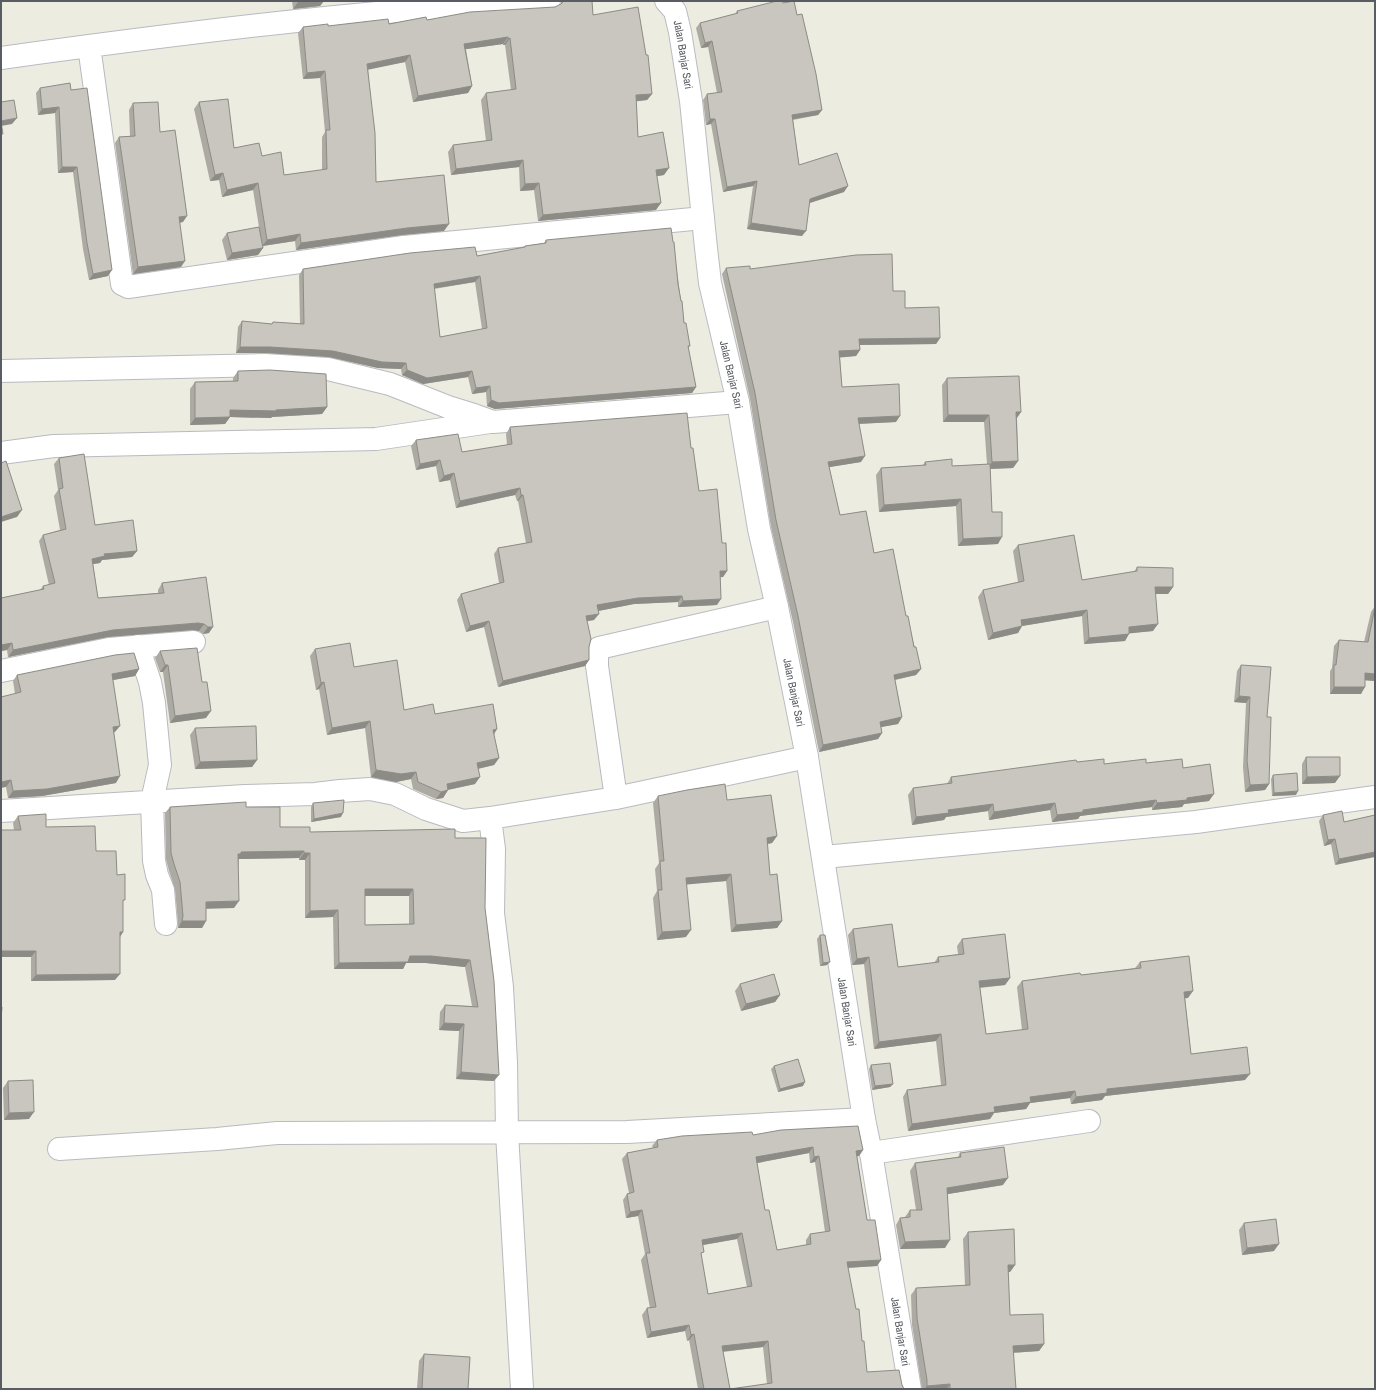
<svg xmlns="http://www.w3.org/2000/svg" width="1376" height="1390" font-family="'Archivo Narrow',sans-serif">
<rect width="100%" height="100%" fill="#edece1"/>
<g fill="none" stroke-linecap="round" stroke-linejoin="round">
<g stroke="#b9bac0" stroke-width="24">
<path id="street" d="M89,46L122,284L128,287L404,247L703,218
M1,58C109,43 217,29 325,18C399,10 474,5 549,1
M1,371L265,365L328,369L390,384L448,407L474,415L493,422L738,402
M1,453L54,446L376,439L490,422
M138,646L150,682L154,703L160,765L152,801L154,861L157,875L163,890L166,924
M1,671L109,649L194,642
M616,798L597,666V653L599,648L777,607
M1,811L245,796L315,794L340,791L370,789L395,794L426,809L463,821L490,818L616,798L807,757
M490,818L494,849L493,913L502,987L506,1062L507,1133L522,1389
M824,857L1196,822L1375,797
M59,1149L217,1139L277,1133L627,1132L864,1119
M871,1153L1089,1121"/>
</g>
<g stroke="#babcc3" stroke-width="24">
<g id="secondary">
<path id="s1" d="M666,1L675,11L680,32L691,101L706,248L710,283L738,402L759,529L777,607L807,757L864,1119L871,1153L910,1389"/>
</g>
</g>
<use href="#street" stroke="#fff" stroke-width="22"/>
<use href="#secondary" stroke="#fff" stroke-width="22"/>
</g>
<path fill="#acaaa3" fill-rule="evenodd" d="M292,1H324L320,6L293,9Z
M561,1H592L593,15L652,94L647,100L636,101L638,137L664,175L657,176L656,210L538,221L534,190L520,191L519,167L451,175L448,152L453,145L486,141L481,100L486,93L511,90L505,45H503V44L466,49L472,86L468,93L413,102L405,62L368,69L376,182L444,231L402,235L296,250L295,241L263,246V248L258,255L227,260L222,240L227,233L259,227L253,190L222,197L219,180L210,181L194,109L199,102L234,148L262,156L284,175L322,170V137L325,132L320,78L303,79L298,33L303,27L389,24L555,7L561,5Z
M783,3L797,15L822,110L818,115L793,120L799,165L844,192L810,203L802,236L747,229L753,186L723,192L711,124L706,125L703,100L707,94L717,93L708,47L701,48L696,28L700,23L735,14L737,11Z
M40,88L71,90L108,276L89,280L83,249L73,172L58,173L55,113L38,115L36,93Z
M133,103L160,132L183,222L180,223L181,267L133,274L115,143L119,137L130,136L129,110Z
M546,240L673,242L684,323L690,346L688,348L696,387L692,393L495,409L487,406L486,392L472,394L468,377L423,384L402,375L401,369L378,368L329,357L266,353H236L238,327L242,321L272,324L273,322L300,324L299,275L303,269L477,256L523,248L525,246L544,243ZM475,282L482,329L440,337L434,289Z
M726,268L750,269L893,291L905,308L940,338L936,344L860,345V350L856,356L840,357L842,387L896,422L859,424L861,462L829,467L840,515L874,553L906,616L921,669L916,675L895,680L902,717L898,724L881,727L882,733L878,739L819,752L793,622L771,527L750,399L722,274Z
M238,371L327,407L322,414L272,417L271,418L230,417L225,424L190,425V389L195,382L233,381V378Z
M947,378L1021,412L1017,418L1018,461L1013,468L990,469L992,512L998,544L958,546L956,506L879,512L876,475L881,468L923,465L925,462L952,466L987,464L984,422H943L942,385Z
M510,427L691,448L699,491L722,543L727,571L723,577H720L717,605L678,607V602L634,604L598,611L594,620L587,621L589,660L585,666L498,687L484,627L466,632L457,600L461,594L499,583L494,554L498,548L526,543L518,501H517L515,495L456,508L450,480L439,482L436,466L416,470L411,446L416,440L462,452L507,445L506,434Z
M59,458L95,525L137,551L132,557L102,560L100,563L93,564L98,598L158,593V590L162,583L206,577L209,633L203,634L199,631L193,630L108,637L8,657L7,650L1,651V598L40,590L43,586L49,585L39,541L43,535L60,530L54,496L58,490L54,464Z
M1018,545L1082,580L1134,572L1137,567L1173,587L1168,594H1155L1153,631L1129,633L1125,641L1084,644L1082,616L1022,626L1018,633L988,640L978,597L983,590L1018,582L1013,551Z
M1375,606V681L1365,680L1361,694H1330V671L1332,668L1334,646L1339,640L1364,642L1371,612Z
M315,649L354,667L404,710L435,714L497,729L494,735L499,758L494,765L478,769L475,784L448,790L443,798L436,799L413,789L411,779L396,782L371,777L365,728L327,735L319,689L316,690L310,656Z
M160,651L206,718L170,723L163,672H160L155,658Z
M1241,665L1267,717L1269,784L1265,790L1245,792L1243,767L1246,703L1234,702L1237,671Z
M139,669L135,676L113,680L115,732H114L116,783L42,796L8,798L6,787L15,694L13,681L17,675Z
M195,728L257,760L252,767L195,769L190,735Z
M1306,757L1335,783L1302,784V764Z
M1077,762L1104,764L1146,763L1183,768L1209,801L1184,804L1182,807L1152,810V807L1080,816L1078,819L1052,822L1050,810L989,820L988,811L946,817L944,820L912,825L908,795L913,788L947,784L951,777Z
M1273,775L1296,795L1272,796L1271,779Z
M658,796L727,800L777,836L772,843L767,844L770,875L782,921L777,928L731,932L726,881L687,884L686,937L657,940L653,898L657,891L655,869L659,863L653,803Z
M313,803L341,817L311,822V807Z
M170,807H246L280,827L310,832L455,838L485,908L494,1081L456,1079L459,1031L439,1030L440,1012L445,1005L472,1006L465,967L426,963H406L403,969H334L333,917L305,918V860H299V858L239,859L234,908H206V921L202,928H178V923L175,889L169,871L166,859L165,813ZM365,896H409V924L365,925Z
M1323,815L1344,822L1375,815L1335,865L1331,844L1324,846L1319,821Z
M18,816L46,827L96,851L117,875L123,904V932L120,937L115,980L31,981V957L13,823Z
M853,929L898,967L934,963L938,957L958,954L957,946L962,939L1010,978L1005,985L980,988L986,1034L1022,1030L1017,987L1022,981L1081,975L1135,968L1140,962L1188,998H1185L1191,1054L1245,1080L1105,1096L1102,1100L1071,1104L1070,1098L1030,1103L1026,1109L994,1113L990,1119L908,1131L903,1097L907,1090L941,1085L936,1041L874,1049L864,964L852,965L848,935Z
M820,935L827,965L820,966L817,939Z
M740,984L780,995L775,1002L741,1011L735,991Z
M871,1065L893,1084L890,1087L872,1090L869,1069Z
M774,1066L803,1086L778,1092L771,1069Z
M8,1081L29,1119L4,1120L3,1088Z
M753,1135L863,1150L859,1156H857L867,1220L881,1260L877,1266L848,1268L867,1372L902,1385L904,1389H698L689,1340L687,1341L685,1331L647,1338L642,1315L647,1308H650L641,1260L645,1254L638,1216L626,1218L623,1200L627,1194L629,1193L622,1159L627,1153L653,1148L652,1146L657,1140ZM809,1153L810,1163L815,1162L825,1232L810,1234L806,1240V1245L777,1250L765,1210L757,1163ZM737,1239L747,1287L708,1294L701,1255L703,1245ZM763,1347L767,1384L730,1389L723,1352Z
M960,1153L1003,1185L948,1194L945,1248L900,1249L896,1225L900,1218L905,1217L910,1210H916L910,1171L915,1163L958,1157Z
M1244,1223L1274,1251L1242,1255L1239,1230Z
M968,1232L1015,1265L1010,1272H1008L1010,1315L1044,1344L1039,1351L1013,1353L1016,1389H922L912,1325L911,1295L916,1288L965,1285L963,1239Z
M424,1354L468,1389H417L419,1361Z"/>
<path fill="#8c8b85" d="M305,1H324L320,6L293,9L298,2Z
M508,37L503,44L460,50L464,44Z
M510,38L505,45H503L508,39Z
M712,41L708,47L701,48L705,43Z
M410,55L405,62L362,71L367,64Z
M325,71L320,78L303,79L307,73Z
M472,86L468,93L413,102L418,96Z
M652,94L647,100L631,102L636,95Z
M59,107L55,113L38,115L42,109Z
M822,110L818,115L788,120L792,115Z
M17,118L12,124L1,126V121Z
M710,119H715L711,124L706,125Z
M523,160L519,167L451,175L456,169Z
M62,167H77L73,172L58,173Z
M669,168L664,175L652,177L656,170Z
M223,173L219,180L210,181L215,175Z
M757,181L753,186L723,192L727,187Z
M258,183L253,190L222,197L227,190Z
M539,183L534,190L520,191L525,184Z
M848,186L844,192L806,204L810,199Z
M661,203L656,210L538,221L543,215Z
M187,216L183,222L174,223L179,217Z
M751,223L806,231L802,236L747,229Z
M449,224L444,231L402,235L296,250L301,243L407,228Z
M300,234L295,241L262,246L267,240Z
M263,248L258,255L227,260L232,253Z
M185,261L181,267L133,274L138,267Z
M112,270L108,276L89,280L93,274Z
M480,276L475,282L430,289L434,284Z
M940,338L936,344L855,345L859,339Z
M240,347H270L333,351L406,363L401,369L378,368L329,357L266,353H236Z
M860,350L856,356L835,358L839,351Z
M407,370L472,371L468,377L423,384L402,375Z
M490,386L486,392L472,394L476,388Z
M696,387L692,393L495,409L487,406L491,400Z
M327,407L322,414L272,417L271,418L230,417L225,424L190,425L195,418L230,410H276Z
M1016,412H1021L1016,419Z
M948,415H989L984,422H943Z
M900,416L896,422L853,424L858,418Z
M865,456L861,462L824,468L828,462Z
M440,460L436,466L416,470L420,464Z
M1018,461L1013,468L987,469L992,462Z
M454,473L450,480L439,482L444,476Z
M520,488L515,495L456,508L460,501Z
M521,495H523L518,501H517Z
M961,499L956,506L879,512L884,505Z
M22,510L17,517L1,522V517Z
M1002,537L998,544L958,546L963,539Z
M137,551L132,557L102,560L100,563L87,565L92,559L104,554Z
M720,571H727L723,577L715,578Z
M1155,587H1173L1168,594H1150Z
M682,596L678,602L634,604L593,612L597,605L638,598Z
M721,599L717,605L678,607L683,601Z
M1087,610L1082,616L1016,627L1021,620Z
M599,614L594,620L582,622L586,616Z
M489,621L484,627L466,632L470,626Z
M198,623L204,624L199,631L193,630L108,637L8,657L13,650L113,630Z
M1158,624L1153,631L1124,634L1129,627Z
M1022,626L1018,633L988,640L993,633Z
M208,627H213L209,633L203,634Z
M1129,634L1125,641L1084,644L1089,638Z
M12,643L7,650L1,651V645Z
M589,660L585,666L498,687L503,681Z
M165,665H168L163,672H160Z
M139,669L135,676L108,681L112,674Z
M921,669L916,675L889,681L894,675Z
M1365,673L1375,674V681L1361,680Z
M324,682L319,689L316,690L321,683Z
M1334,687H1365L1361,694H1330Z
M1239,696L1250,697L1246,703L1234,702Z
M211,711L206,718L170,723L175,716Z
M902,717L898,724L876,728L880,722Z
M370,721L365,728L327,735L332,728Z
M120,726L115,732L108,733L113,727Z
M497,729L492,736L493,730Z
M882,733L878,739L819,752L823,745Z
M499,758L494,765L472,770L477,763Z
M257,760L252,767L195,769L200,762Z
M376,770L416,772L411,779L396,782L371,777Z
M120,776L116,783L42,796L8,798L13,791Z
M1340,776L1335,783L1302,784L1307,777Z
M480,777L475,784L442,791L447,784Z
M11,780L6,787L1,788V782Z
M1269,784L1265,790L1245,792L1250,785Z
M448,790L443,798L436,799L441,792Z
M1298,791L1296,795L1272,796L1274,793Z
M1214,794L1209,801L1184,804L1182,807L1152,810L1157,803L1187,798Z
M1156,800L1152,807L1080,816L1078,819L1052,822L1057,815L1083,810Z
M1055,803L1050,810L989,820L994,812Z
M993,804L988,811L946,817L944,820L912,825L916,817L948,810Z
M343,813L341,817L311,822L314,819Z
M777,836L772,843L762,845L767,838Z
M1335,839L1331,844L1324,846L1328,840Z
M304,851L299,858L238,859V854L241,852Z
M1375,852V857L1335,865L1339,859Z
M304,853H310L305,860H299Z
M731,874L726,881L681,885L686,878Z
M365,889H413L409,896H360Z
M239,901L234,908L201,909L206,902Z
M338,910L333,917L305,918L310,911Z
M182,921H206L202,928H178Z
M782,921L777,928L731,932L736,925Z
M691,930L686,937L657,940L662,932Z
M120,932H123L119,938Z
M1,951H36L31,957H1Z
M410,956H431L470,960L465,967L426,963H406L403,969H334L339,963Z
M869,957L864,964L852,965L857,959Z
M830,962L827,965L820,966L823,963Z
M120,974L115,980L31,981L36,975Z
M1010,978L1005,985L974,988L979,981Z
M1193,991L1188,998L1179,999L1184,992Z
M780,995L775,1002L741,1011L746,1004Z
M444,1023L464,1024L459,1031L439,1030Z
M941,1034L936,1041L874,1049L879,1042Z
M461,1072L499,1075L494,1081L456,1079Z
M1250,1074L1245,1080L1105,1096L1102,1100L1071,1104L1076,1097L1107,1089Z
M805,1082L803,1086L778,1092L780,1089Z
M893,1084L890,1087L872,1090L875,1086Z
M1075,1091L1070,1098L1030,1103L1026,1109L994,1113L990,1119L908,1131L912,1124L994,1107L1030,1097Z
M34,1112L29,1119L4,1120L9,1113Z
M813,1147L809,1153L752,1164L756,1157Z
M863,1150L859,1156L852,1157L856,1151Z
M819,1156L815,1162L810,1163L814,1157Z
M1008,1178L1003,1185L942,1195L947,1188Z
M642,1210L638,1216L626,1218L630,1212Z
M742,1233L737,1239L697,1246L702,1240Z
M950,1240L945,1248L900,1249L905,1242Z
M1279,1244L1274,1251L1242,1255L1247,1248Z
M881,1260L877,1266L843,1268L847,1262Z
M1008,1265H1015L1010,1272L1003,1273Z
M689,1325L685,1331L647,1338L651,1332Z
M694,1334L689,1340L687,1341L691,1335Z
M768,1341L763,1347L718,1352L722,1346Z
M1044,1344L1039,1351L1008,1353L1013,1346Z
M950,1384L947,1389H924L927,1386Z"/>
<path fill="#c8c6be" stroke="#8c8b85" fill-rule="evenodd" d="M564,1H592L593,15L638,7L646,55H648L652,94L636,95L638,137L663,132L669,168L656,170L661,203L543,215L539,183L525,184L523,160L456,169L453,145L492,140L486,93L516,89L510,38L508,39V37L464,44L472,86L418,96L410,55L367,64L375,133L376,182L444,175L449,224L407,228L301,243L300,234L267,240L258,183L227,190L223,173L215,175L199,102L228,99L234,148L259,143L262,156L281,152L284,175L327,169L326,130H330L325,71L307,73L303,27L328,24V26L388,19L389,24L426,17L427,20L470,12L555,7L561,4Z
M777,1H782L783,3L794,1L797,15L802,14L816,74L822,110L792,115L799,165L837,153L848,186L810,199L806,231L751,223L757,181L727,187L715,119H710L707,94L722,92L712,41L705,43L700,23L738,13L737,11Z
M70,83L71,90L87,88L112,270L93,274L87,243L77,167H62L59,107L42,109L40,88Z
M14,100L17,118L1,121V102Z
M158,102L160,132L175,130L187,216L179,217L185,261L138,267L119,137L135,136L133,103Z
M1,122L3,134H1Z
M259,227L263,248L232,253L227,233Z
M671,228L673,242H674L678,284L681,301H682L684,323H686L690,346H688L696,387L499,403L491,400L490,386L476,388L472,371L427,378L407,370L406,363L382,362L333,351L270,347H240L242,321L272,324L273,322L304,324L303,269L410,253L475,247L477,256L525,247V246L546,243V240ZM480,276L487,328L440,337L434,284Z
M892,254L893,291H905V308L939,307L940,338L859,339L860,350L839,351L842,387L899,384L900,416L858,418L865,456L828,462L840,515L866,511L874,553L893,549L906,616H908L914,647H916L921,669L894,675L902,717L880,722L882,733L823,745L798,616L776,520L755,393L726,268L750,266V269L856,255Z
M270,370L326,374L327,407L276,410V411L230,410V417L195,418V382L238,381V371Z
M1019,376L1021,412H1016L1018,461L992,462L989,415H948L947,378Z
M687,413L691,448H693L699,491L717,489L722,543H726L727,571H720L721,599L683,601L682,596L638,598L597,605L599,614L586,616L591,639L589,647V660L503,681L489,621L470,626L461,594L504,582L498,548L532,542L523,495H521L520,488L460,501L454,473L444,476L440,460L420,464L416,440L458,434L462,452L512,444L510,427Z
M84,454L95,525L133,520L137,551L104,554L105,556L92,559L98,598L164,593L162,583L206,577L213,627H208L204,624L198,623L113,630L13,650L12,643L1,645V598L44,589L43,586L55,583L43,535L66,529L59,489L63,488L59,458Z
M952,459V466L990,464L992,512H1002V537L963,539L961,499L884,505L881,468L926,465L925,462Z
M6,461L22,510L1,517V463Z
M1074,535L1082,580L1137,571V567L1173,568V587H1155L1158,624L1129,627V634L1089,638L1087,610L1021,620L1022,626L993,633L983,590L1024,581L1018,545Z
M1375,607V674L1365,673V687H1334V665H1336L1339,640L1368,642Z
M350,643L354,667L397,660L404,710L433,704L435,714L493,704L497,729L493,730L499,758L477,763L480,777L447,784L448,790L441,792L418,782L416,772L401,774L376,770L370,721L332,728L324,682L321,683L315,649Z
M197,648L202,682H207L211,711L175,716L168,665H165L160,651Z
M134,653L139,669L112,674L120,726L113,727L120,776L47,789L13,791L11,780L1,782V697L21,692L17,675L115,655Z
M1241,665L1271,667L1267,717H1271L1269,784L1250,785L1247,761L1250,697L1239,696Z
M256,726L257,760L200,762L195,728Z
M1306,757H1340V776L1307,777Z
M1104,759V764L1146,759V763L1182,759L1183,768L1210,764L1214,794L1187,798V800L1157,803L1156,800L1083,810V812L1057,815L1055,803L994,812L993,804L948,810L949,813L916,817L913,788L952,783L951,777L1076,760L1077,762Z
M1297,773L1298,791L1274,793L1273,775Z
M725,784L727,800L771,795L777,836L767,838L770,875L777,874L782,921L736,925L731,874L686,878L691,930L662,932L658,890H662L660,861H664L658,796L687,790Z
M344,800L343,813L314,819L313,803Z
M246,802V807H280V827H310V832L455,829V838H486L485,908L494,981L499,1075L461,1072L464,1024L444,1023L445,1005L478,1007L470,960L431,956H410L408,962L339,963L338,910L310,911V853H304V851L241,852V854H238L239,901L206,902V921H182L183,916L180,882L174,864L171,853L170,807ZM365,889H413L414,924L365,925Z
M1342,811L1344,822L1375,815V852L1339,859L1335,839L1328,840L1323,815Z
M46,814V827L95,826L96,851H116L117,875L125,874V900H123V932H120V974L36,975V951H1V830H21L18,816Z
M892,924L898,967L939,962L938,957L964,954L962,939L1005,934L1010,978L979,981L986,1034L1028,1029L1022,981L1080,973L1081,975L1141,968L1140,962L1189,956L1193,991L1184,992L1191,1054L1247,1047L1250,1074L1107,1089V1093L1076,1097L1075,1091L1030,1097L1031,1102L994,1107L995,1112L912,1124L907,1090L946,1085L941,1034L879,1042L869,957L857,959L853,929Z
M820,935H825L830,962L823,963Z
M774,974L780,995L746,1004L740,984Z
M1,1007H2L1,1020Z
M798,1059L805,1082L780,1089L774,1066Z
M890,1063L893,1084L875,1086L871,1065Z
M33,1080L34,1112L9,1113L8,1081Z
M858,1126L863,1150L856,1151L867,1220H875L881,1260L847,1262L856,1309H859L862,1341H864L867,1372L899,1370L902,1385L904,1389H704L694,1334L691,1335L689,1325L651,1332L647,1308L656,1307L646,1253H650L642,1210L630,1212L627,1194L634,1192L627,1153L658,1147L657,1140L682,1136L752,1132L753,1135L781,1130ZM813,1147L814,1157L819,1156L830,1231L810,1234L811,1244L777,1250L769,1210H765L756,1157ZM742,1233L752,1286L708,1294L701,1253L704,1252L702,1240ZM768,1341L772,1383L730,1389L722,1346Z
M1004,1147L1008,1178L947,1188L950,1240L905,1242L900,1218L910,1217V1210H922L915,1163L961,1157L960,1153Z
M1276,1219L1279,1244L1247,1248L1244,1223Z
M1014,1229L1015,1265H1008L1010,1315L1043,1314L1044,1344L1013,1346L1016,1389H950V1384L927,1386V1380L917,1318L916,1288L970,1285L968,1232Z
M424,1354L470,1357L468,1389H422Z"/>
<g text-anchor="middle" stroke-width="3" stroke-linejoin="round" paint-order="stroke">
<g font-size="11" fill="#595c62" stroke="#fff">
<text dy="4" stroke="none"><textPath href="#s1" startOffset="58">Jalan Banjar Sari</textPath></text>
<text dy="4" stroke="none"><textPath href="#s1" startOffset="382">Jalan Banjar Sari</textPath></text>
<text dy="4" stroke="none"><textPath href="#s1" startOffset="706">Jalan Banjar Sari</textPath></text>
<text dy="4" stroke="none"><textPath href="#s1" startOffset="1030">Jalan Banjar Sari</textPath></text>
<text dy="4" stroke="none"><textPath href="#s1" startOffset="1354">Jalan Banjar Sari</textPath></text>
</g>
</g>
<rect width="1376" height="1390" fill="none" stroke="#595c62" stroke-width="4"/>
</svg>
